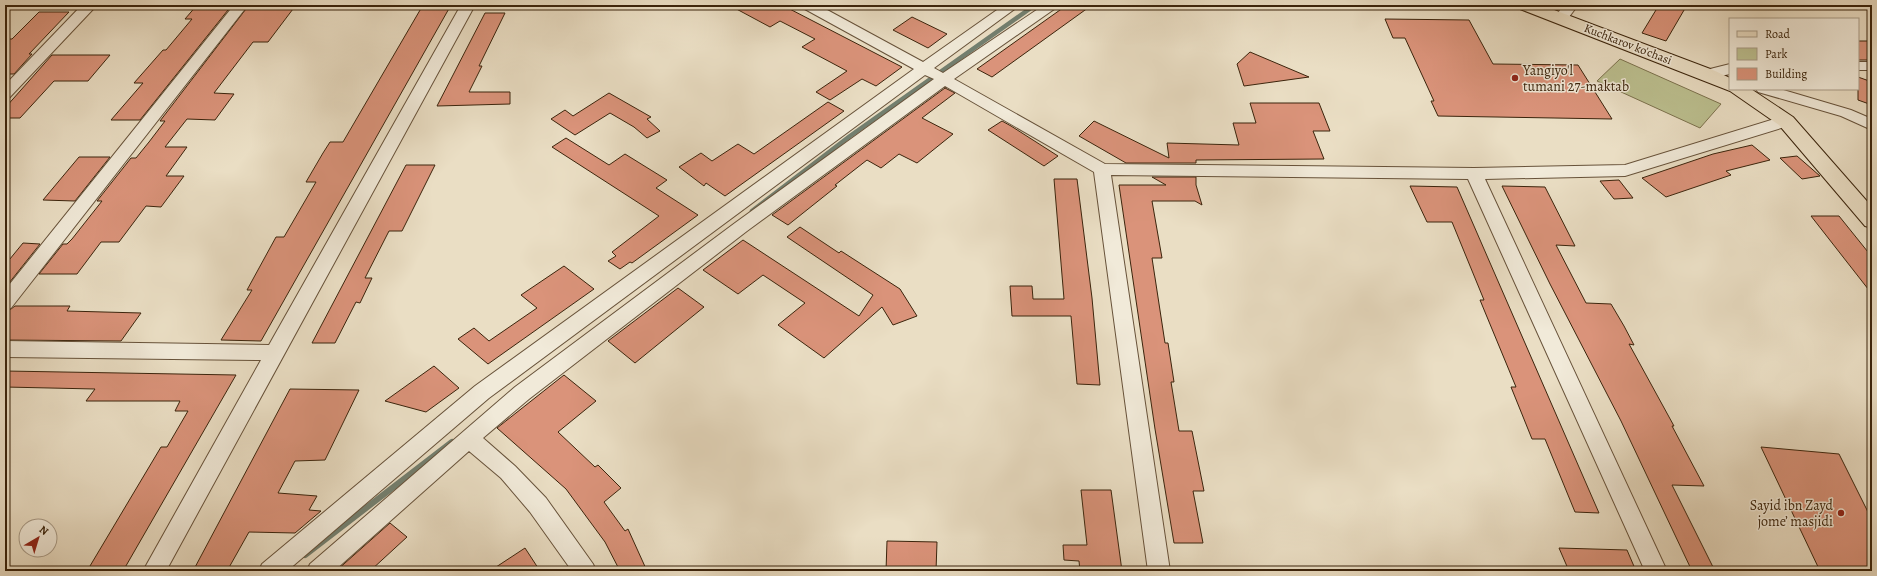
<svg xmlns="http://www.w3.org/2000/svg" width="1877" height="576" font-family="Alegreya,serif">
<rect width="100%" height="100%" fill="#eadec4"/>
<filter id="stains"><feTurbulence type="fractalNoise" baseFrequency=".005" numOctaves="4"/><feColorMatrix values="0 0 0 0 .2 0 0 0 0 .09 0 0 0 0 .02 0 0 0 .5 -.17"/></filter>
<radialGradient id="worn" r=".72"><stop offset=".6" stop-color="#630" stop-opacity="0"/><stop offset="1" stop-color="#630" stop-opacity=".3"/></radialGradient>
<path fill="#bcc090" stroke="#7c724e" d="M1620,59L1721,104L1700,128L1597,81Z"/>
<g fill="none" stroke-linecap="round" stroke-linejoin="round">
<path stroke="#737f6f" stroke-width="4.5" d="M752,211L850,136L1035,5"/>
<path stroke="#737f6f" stroke-width="6" d="M305,555L452,442"/>
</g>
<path fill="#da937a" stroke="#3b240c" d="M197,5H232L140,120H111L143,83H134L163,50H166L192,19H185Z
M249,5H296L268,42H253L214,93L234,94L215,120L187,119L165,147H187L166,176H184L161,207L146,206L119,242H101L77,274H39L63,244H67L72,239L102,201H97L131,158H136L149,142L165,121H160Z
M423,5H451L261,341L221,340L252,290H247L276,237H284L316,182H306L323,153L330,142H343Z
M729,5H782L902,67L876,86L862,79L830,100L816,92L847,71L802,47L815,39L780,21L770,27Z
M1067,5H1092L992,77L977,69Z
M1659,5H1687L1666,41L1642,33Z
M39,12H69L29,54H32L14,74H5V39H12Z
M485,13H505L479,66H482L469,92H510V104L437,106Z
M912,17L947,34L928,48L893,30Z
M1385,19L1469,20L1493,64L1578,65L1612,119L1438,116L1431,101H1434L1405,38H1393Z
M1858,41H1872V60H1858Z
M1250,52L1309,77L1244,86L1237,64Z
M52,55H110L88,81H54L20,118H5V108Z
M1858,77L1872,82V105L1858,100Z
M945,88L955,93L922,118L953,134L917,163L899,154L881,168L867,160L835,185L837,186L788,225L772,215Z
M609,93L651,117L647,119L660,131L647,138L634,127L610,113L575,135L551,119L565,110L573,116Z
M828,102L844,111L725,196L706,183L704,186L679,167L701,153L712,161L738,144L754,154Z
M1250,103H1319L1330,131H1313L1324,159L1196,160V163H1126L1079,136L1094,121L1169,158L1167,143L1239,145L1233,123H1256Z
M1002,121L1011,126L1058,156L1044,166L988,130Z
M566,138L609,165L625,154L667,180L656,188L698,215L632,263L630,262L620,269L608,261L616,256L612,252L659,216L552,147Z
M1752,145L1770,160L1726,171L1731,175L1666,197L1642,178L1713,154Z
M1797,156L1820,176L1802,179L1780,158Z
M79,157H110L75,201L43,200Z
M406,165H435L402,231H389L365,278H372L360,303L356,302L335,343H312Z
M1152,177H1196V185L1202,205L1195,201H1152L1162,258H1152L1165,343H1168L1174,382H1171L1179,431H1192L1204,491H1193L1203,543H1174L1155,429L1119,185H1166Z
M1054,179H1077L1092,298L1100,385L1077,384L1071,316H1012L1010,286H1032L1033,299H1064Z
M1619,180L1633,198L1614,199L1600,181Z
M1410,186L1457,187L1599,513L1575,512L1545,439H1532L1511,387H1516L1480,300H1484L1452,222H1427Z
M1502,186L1545,187L1575,246L1556,245L1586,303L1611,304L1624,326L1634,345L1629,344L1674,426H1672L1704,486L1672,485L1715,571H1692L1621,421L1550,284Z
M1811,216H1839L1872,257V294Z
M800,227L839,253L841,251L900,289L917,316L893,325L882,307L824,358L778,325L805,303L763,275L738,294L703,270L743,240L859,316L873,295L787,237Z
M23,243L40,244L5,288V265Z
M564,266L594,289L488,364L458,339L474,328L489,341L537,308L521,295Z
M678,288L704,307L635,363L608,341Z
M15,306H70L67,311L141,313L121,341L5,340V311L11,309Z
M434,366L459,388L426,412L385,401Z
M5,371L236,375L123,571H87L161,447H167L188,411H175L180,401H86L95,389L5,387Z
M564,375L596,401L558,432L595,467L598,465L621,488L604,502L625,531L628,529L647,571H620L605,542L566,489L497,428Z
M290,389L359,390L325,460L295,461L278,493L317,496L309,510L321,511L295,533L249,532L227,571H193Z
M1761,447L1839,454L1872,520V571H1820Z
M1081,490H1111L1122,571H1080L1079,561L1064,560L1063,545H1087Z
M390,523L407,537L370,571H336Z
M887,541L937,542L936,571H886Z
M525,548L540,571H490Z
M1559,548L1627,550L1636,571H1569Z"/>
<g fill="none" stroke-linecap="round" stroke-linejoin="round">
<g stroke="#67523a" stroke-width="2">
<path id="minor" d="M82,5H97L10,97L5,99V85Z
M234,5H248L11,308L5,310V290Z
M461,5H475L166,571H143L261,360L5,357V341L269,345Z
M801,5H818L923,62L1004,5H1020L934,68L943,73L1044,5H1060L954,79L1105,164L1474,168L1625,165L1781,117L1786,116L1791,117L1794,121L1791,125L1625,176L1485,179L1667,571H1645L1468,179L1111,175L1170,571H1148L1094,172L945,86L747,231L529,399L483,438L515,466L546,498L593,564L596,571H572L530,512L501,478L469,451L334,571H307L310,564L515,387L735,223L934,79L925,75L489,398L287,571H259L262,564L475,386L914,69L803,8Z
M1564,5H1578L1566,21H1556L1554,18Z
M1858,62H1872V70H1858Z
M1730,64V74L1707,79L1702,77L1700,74L1702,71Z
M1756,89H1780L1851,110L1872,119V130L1841,116L1758,92Z"/>
</g>
<g stroke="#3b240c" stroke-width="2">
<path id="major" d="M1518,5H1541L1713,70L1730,78V89H1751L1793,117L1872,207V228L1865,226L1779,125L1730,91L1520,9Z"/>
</g>
<use href="#minor" fill="#f1ead9" fill-rule="evenodd"/>
<use href="#major" fill="#eadec4" fill-rule="evenodd"/>
</g>
<g fill="#8f2418" stroke="#f1ead9" stroke-width="1.5">
<circle cx="1515" cy="78" r="4"/>
<circle cx="1841" cy="513" r="4"/>
</g>
<g text-anchor="middle" stroke-width="3" stroke-linejoin="round" paint-order="stroke">
<g font-size="12" fill="#3b240c" stroke="#f1ead9">
<text transform="translate(1628 44) rotate(21)" y="4">Kuchkarov ko'chasi</text>
</g>
<g font-size="14" fill="#3b240c" stroke="#f1ead9" text-anchor="start">
<text x="1523" y="75">Yangiyo'l<tspan x="1523" dy="16">tumani 27-maktab</tspan></text>
<text x="1833" y="510" text-anchor="end">Sayid ibn Zayd<tspan x="1833" dy="16">jome’ masjidi</tspan></text>
</g>
</g>
<rect width="1877" height="576" fill="none" stroke="#eadec4" stroke-width="20"/>
<rect x="6" y="6" width="1865" height="564" fill="none" stroke="#3b240c" stroke-width="2"/>
<rect x="10" y="10" width="1857" height="556" fill="none" stroke="#3b240c"/>
<rect x="1729" y="18" width="130" height="72" fill="#f1ead9" stroke="#a89b87"/>
<rect x="1737" y="31" width="20" height="6" fill="#eadec4" stroke="#a89b87"/>
<text x="1765" y="38" font-size="12" fill="#3b240c">Road</text>
<rect x="1737" y="48" width="20" height="12" fill="#bcc090" stroke="#a89b87"/>
<text x="1765" y="58" font-size="12" fill="#3b240c">Park</text>
<rect x="1737" y="68" width="20" height="12" fill="#da937a" stroke="#a89b87"/>
<text x="1765" y="78" font-size="12" fill="#3b240c">Building</text>
<g transform="translate(38 538) rotate(38)"><circle r="19" fill="#f1ead9" stroke="#a89b87"/>
<path d="M0-3L7 15L0 10L-7 15Z" fill="#8f2418"/>
<text y="-6" font-size="11" font-weight="bold" text-anchor="middle" fill="#3b240c">N</text>
</g>
<rect width="100%" height="100%" filter="url(#stains)"/>
<rect width="100%" height="100%" fill="url(#worn)"/>
</svg>
